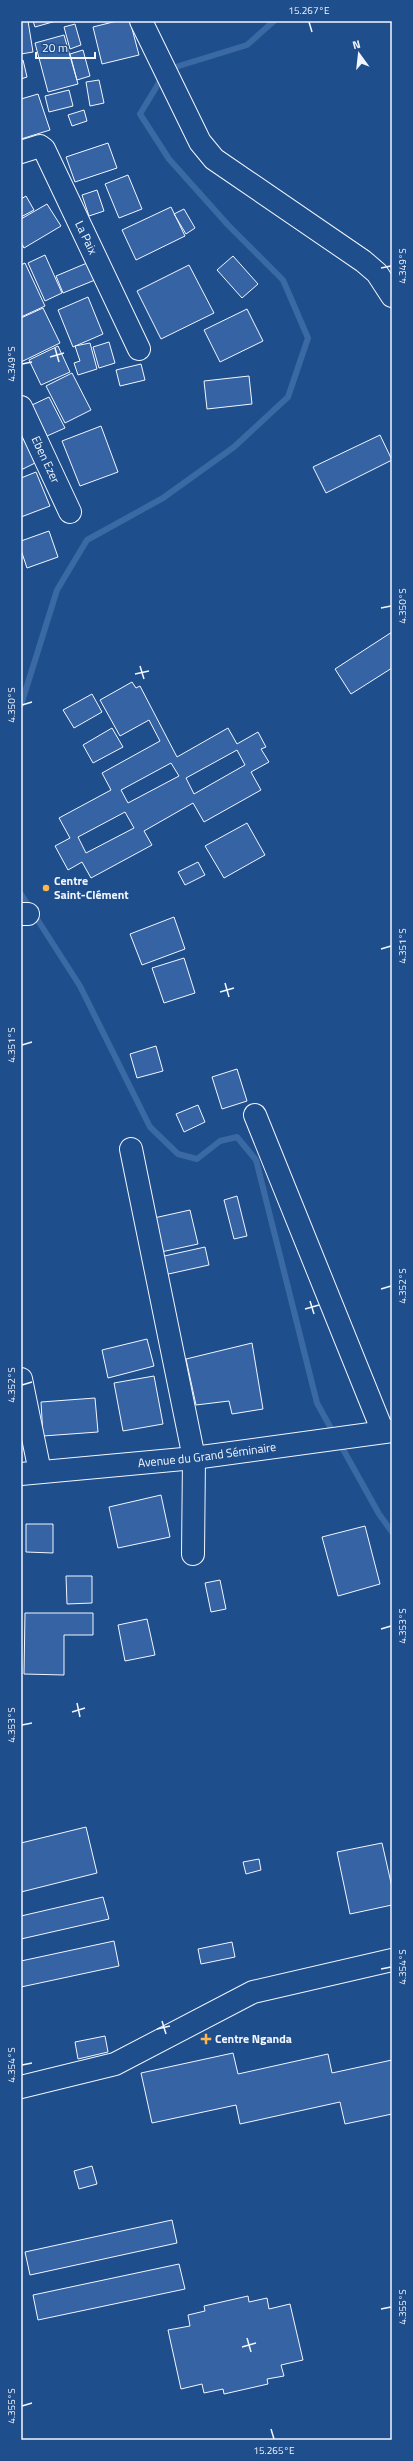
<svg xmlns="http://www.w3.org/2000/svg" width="413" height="2461" font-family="'Titillium Web',sans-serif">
<rect width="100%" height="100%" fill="#1f4e8c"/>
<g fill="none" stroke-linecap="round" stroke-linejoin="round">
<path stroke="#3b69a3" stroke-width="6" d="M169,69L247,45L274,21
M21,705L57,590L87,540L163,498L234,447L288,397L308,338L283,280L228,225L169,159L140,114L163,76
M21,894L80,986L150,1127L178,1154L197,1159L220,1141L237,1137L256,1160L317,1403L334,1434
M339,1442L379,1514L392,1532"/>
</g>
<path fill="#3563a3" stroke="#f2f6ff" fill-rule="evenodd" d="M21,21H28L33,52L21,54Z
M33,21H56L35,27Z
M117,21H130L139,55L102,64L93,27Z
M75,24L81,45L70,49L64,27Z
M64,35L78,84L48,92L35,43Z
M83,50L90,76L77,80L70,54Z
M23,60L27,77L21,79V61Z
M99,80L104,103L90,106L86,82Z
M69,90L73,106L49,112L45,96Z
M38,94L50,130L21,139V99Z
M84,110L87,121L72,126L68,115Z
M108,143L117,168L75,182L66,157Z
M128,175L142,209L119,218L105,184Z
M97,190L104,211L89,216L82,195Z
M26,196L34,210L21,217V199Z
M47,204L61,226L24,248L21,242V219Z
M171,207L185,236L136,260L122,230Z
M184,209L195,228L186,234L174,214Z
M45,255L62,293L45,301L28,263Z
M233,256L258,284L242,298L217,270Z
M25,263L45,306L21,317V265Z
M87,263L95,280L63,293L56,276Z
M189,265L214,313L161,339L137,291Z
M88,297L103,334L73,347L58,310Z
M43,308L60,343L21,362V318Z
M247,309L263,341L220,362L204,330Z
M109,342L115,363L99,368L93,347Z
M90,343L97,369L78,375L74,363L80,361L75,346Z
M58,346L70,372L41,385L29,360Z
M141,364L145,380L120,386L116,370Z
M72,373L91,410L65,423L46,386Z
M249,376L252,404L207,409L204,381Z
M49,397L65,428L47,436L32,405Z
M101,426L118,472L80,486L62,441Z
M380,435L392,460L326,493L313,467Z
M24,436L37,462L21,470V437Z
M36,472L50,506L21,517V478Z
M49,531L58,557L27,568L21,550V541Z
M392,632V668L351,694L335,669Z
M132,682L136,688L140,686L177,757L228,728L237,744L258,732L266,747L261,749L269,762L251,772L261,790L204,822L193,803L144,831L152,845L91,878L82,862L68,870L55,846L70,838L59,818L111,790L102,773L160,741L149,720L120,736L100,700ZM237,750L245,765L194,794L186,778ZM171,763L179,776L128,803L121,790ZM125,812L134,828L86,853L78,837Z
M92,694L102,712L74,728L63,710Z
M112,728L123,747L93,763L83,745Z
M247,823L265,855L224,878L205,846Z
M198,862L205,875L185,885L178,872Z
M174,917L185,949L142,965L130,934Z
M184,958L195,993L164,1003L152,968Z
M156,1046L163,1071L137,1078L130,1054Z
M237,1069L247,1101L222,1109L212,1077Z
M198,1105L205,1122L184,1132L176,1114Z
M237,1196L247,1236L234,1239L224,1200Z
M190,1210L198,1244L161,1252L154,1218Z
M205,1247L209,1265L164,1275L160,1257Z
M147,1339L154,1366L108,1378L102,1350Z
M252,1343L263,1409L232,1414L229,1401L196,1405L186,1359Z
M154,1376L163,1424L123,1431L114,1383Z
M95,1398L98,1432L43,1436L41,1402Z
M161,1495L170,1537L118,1548L109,1507Z
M26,1524H53V1553L26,1552Z
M365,1526L380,1584L338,1596L322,1537Z
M66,1576H92V1603L67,1604Z
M220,1580L226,1609L211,1612L205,1583Z
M25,1613H93V1635H64V1675L24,1674Z
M147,1619L155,1655L125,1661L118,1625Z
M86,1827L97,1873L21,1892V1843Z
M382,1843L392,1887V1905L350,1914L337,1852Z
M259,1859L261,1870L246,1874L243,1862Z
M103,1897L109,1919L21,1939V1916Z
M114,1941L119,1966L21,1987V1961Z
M232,1942L235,1957L201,1964L198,1949Z
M105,2036L108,2052L78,2059L75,2042Z
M233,2053L238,2074L328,2054L332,2073L392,2060V2114L345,2124L340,2102L240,2124L236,2105L152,2123L141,2073Z
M92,2166L97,2184L79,2189L74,2171Z
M172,2220L177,2243L30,2275L25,2252Z
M179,2264L185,2289L38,2320L33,2295Z
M248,2296L249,2302L267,2298L269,2309L290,2304L303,2360L281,2365L284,2376L267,2379L268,2384L224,2394L223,2389L204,2393L202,2384L181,2389L168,2330L190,2326L188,2315L205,2311L204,2306Z"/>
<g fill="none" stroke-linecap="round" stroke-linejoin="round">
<g stroke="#f2f6ff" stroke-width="24">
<g id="minor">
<path d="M141,21L200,142L214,159L363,261L377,273L392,296"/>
<path id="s1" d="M21,152L40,146L44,149L139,349"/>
<path id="s2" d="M21,407L70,512"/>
<path d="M21,914H28"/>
<path d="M255,1115L383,1432"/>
<path d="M131,1149L194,1458L193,1554"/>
<path d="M21,1379L40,1472"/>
<path id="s3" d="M21,1474L194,1458L392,1431"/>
<path d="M21,2087L115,2064L253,1992L392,1960"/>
</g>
</g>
<use href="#minor" stroke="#1f4e8c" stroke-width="22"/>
</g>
<path fill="none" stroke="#f2f6ff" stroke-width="1.5" d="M309,22L312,32M381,268L391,266M55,348L59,362M50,357L64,353M22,364L32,362M381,608L391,606M140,666L144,679M135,674L149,671M22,705L32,702M381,949L391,946M225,983L229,997M220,992L234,988M22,1045L32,1042M381,1289L391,1286M310,1301L314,1314M305,1309L319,1305M22,1385L32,1382M381,1629L391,1626M77,1703L80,1717M72,1712L85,1708M22,1725L32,1723M381,1969L391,1967M162,2021L166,2034M157,2029L170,2026M22,2065L32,2063M381,2309L391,2307M247,2338L251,2352M242,2347L256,2343M22,2406L32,2403M271,2429L274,2439"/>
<g fill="#ffb74d" stroke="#1f4e8c" stroke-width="1.5">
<circle cx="46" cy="888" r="4"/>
<path d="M204 2033h4v4h4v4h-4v4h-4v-4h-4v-4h4z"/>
</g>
<g text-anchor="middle" stroke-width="3" stroke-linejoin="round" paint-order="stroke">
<g font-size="12" fill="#f2f6ff" stroke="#1f4e8c">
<text dy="4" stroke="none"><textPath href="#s1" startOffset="123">La Paix</textPath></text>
<text dy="4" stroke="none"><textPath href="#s2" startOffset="58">Eben Ezer</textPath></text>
<text dy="4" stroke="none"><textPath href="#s3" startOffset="187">Avenue du Grand Séminaire</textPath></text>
</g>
<g font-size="12" font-weight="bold" fill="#f2f6ff" stroke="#1f4e8c" text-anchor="start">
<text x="54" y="885">Centre<tspan x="54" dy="14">Saint-Clément</tspan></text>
<text x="215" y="2043">Centre Nganda</text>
</g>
</g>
<rect width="413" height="2461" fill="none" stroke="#1f4e8c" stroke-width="44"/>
<g transform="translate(359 54) rotate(345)" stroke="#1f4e8c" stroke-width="3" paint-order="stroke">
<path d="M0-3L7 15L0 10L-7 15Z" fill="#f2f6ff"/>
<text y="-6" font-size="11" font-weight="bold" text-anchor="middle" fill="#f2f6ff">N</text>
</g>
<path d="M36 52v6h59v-6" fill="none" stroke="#f2f6ff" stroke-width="2"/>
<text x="42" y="52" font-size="12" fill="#f2f6ff" stroke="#1f4e8c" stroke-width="3" paint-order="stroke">20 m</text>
<rect x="22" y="22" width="369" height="2417" fill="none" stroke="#f2f6ff" stroke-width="1.5"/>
<g font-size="10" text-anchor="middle" fill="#f2f6ff">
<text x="309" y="14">15.267°E</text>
<text transform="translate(402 266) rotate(-90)" y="4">4.349°S</text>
<text transform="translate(11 364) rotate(-90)" y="4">4.349°S</text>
<text transform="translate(402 606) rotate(-90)" y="4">4.350°S</text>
<text transform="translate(11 705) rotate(-90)" y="4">4.350°S</text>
<text transform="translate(402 946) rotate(-90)" y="4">4.351°S</text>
<text transform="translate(11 1045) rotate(-90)" y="4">4.351°S</text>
<text transform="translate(402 1286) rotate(-90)" y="4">4.352°S</text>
<text transform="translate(11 1385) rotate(-90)" y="4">4.352°S</text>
<text transform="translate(402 1626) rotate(-90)" y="4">4.353°S</text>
<text transform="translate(11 1725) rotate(-90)" y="4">4.353°S</text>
<text transform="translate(402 1967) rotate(-90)" y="4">4.354°S</text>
<text transform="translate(11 2065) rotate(-90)" y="4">4.354°S</text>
<text transform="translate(402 2307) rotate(-90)" y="4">4.355°S</text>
<text transform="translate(11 2406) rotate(-90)" y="4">4.355°S</text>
<text x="274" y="2454">15.265°E</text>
</g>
</svg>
